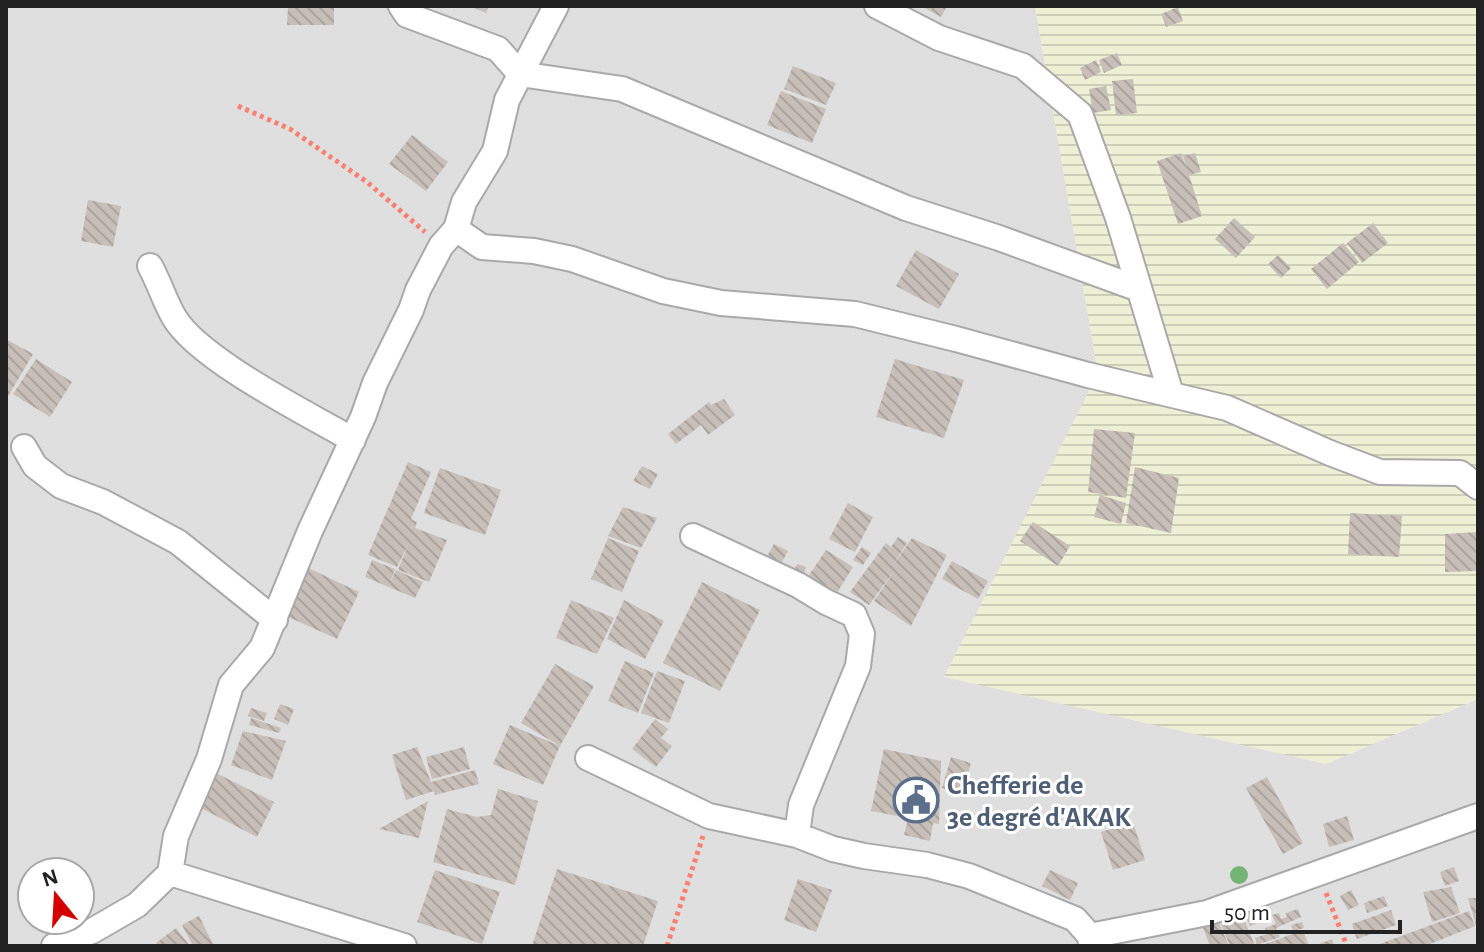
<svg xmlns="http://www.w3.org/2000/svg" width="1484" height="952" font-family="'Alegreya Sans',sans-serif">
<defs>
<pattern id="farmland-rules" width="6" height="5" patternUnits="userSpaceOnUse" patternTransform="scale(2)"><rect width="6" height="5" fill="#eef0d5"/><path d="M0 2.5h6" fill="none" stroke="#ccceb7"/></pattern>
<pattern id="building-back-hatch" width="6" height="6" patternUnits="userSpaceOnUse" patternTransform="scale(2)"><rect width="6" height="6" fill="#c7bfb8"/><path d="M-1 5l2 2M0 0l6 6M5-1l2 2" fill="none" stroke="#aba49e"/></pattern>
</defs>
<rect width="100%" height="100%" fill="#f2efe9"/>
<path fill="#e0dfdf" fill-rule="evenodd" d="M6,6H1035L1098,373L1326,764L1478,699V946H6ZM32,872H80V920H32Z"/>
<path fill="url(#farmland-rules)" d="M1035,6H1478V699L1326,764L944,677L1098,373Z"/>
<path fill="url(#building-back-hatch)" d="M288,6H334V25H287Z
M470,6H489L486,13Z
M921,6H947L941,17Z
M1178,7L1183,21L1166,27L1161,14Z
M1117,53L1122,65L1104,73L1099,60Z
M1096,60L1101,72L1085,80L1080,68Z
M793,66L836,83L826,105L784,89Z
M1133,79L1137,113L1116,115L1112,81Z
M1106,86L1111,110L1093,113L1089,89Z
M781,91L826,109L812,143L767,125Z
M412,135L448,162L426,191L389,164Z
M1181,153L1187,169L1183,156L1195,153L1201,172L1189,175L1202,216L1178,224L1157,161Z
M88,200L121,206L113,247L81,241Z
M1234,218L1255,237L1236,258L1215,239Z
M1373,223L1388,243L1362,263L1347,243Z
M1343,243L1359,262L1327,289L1311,269Z
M916,250L959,274L939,309L896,286Z
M1278,255L1291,268L1281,278L1268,264Z
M6,339L33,354L6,400Z
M36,359L72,382L50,417L13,394Z
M895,359L964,380L944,438L876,417Z
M724,399L735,415L708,435L701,425L676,444L668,434L709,402L711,405Z
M1094,429L1135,433L1126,498L1088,492Z
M408,462L431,472L411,519L417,522L415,528L447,540L429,582L398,570L408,545L397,567L368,555Z
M642,466L658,474L650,489L633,481Z
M1135,467L1179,478L1171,533L1126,523Z
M440,468L501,490L485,535L424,513Z
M1100,495L1126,503L1121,524L1094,517Z
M848,503L873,517L855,552L829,539Z
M623,507L657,518L641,548L608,536Z
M1350,513L1402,516L1399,557L1348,554Z
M1033,522L1070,546L1058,566L1020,541Z
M1478,532V571L1445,572V534Z
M898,537L907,543L891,568L912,538L947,555L911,626L874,601L897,567L869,605L850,592L886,543L891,547Z
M608,538L639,551L622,592L591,579Z
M774,544L788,551L779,567L765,560Z
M862,547L871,553L863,565L853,560Z
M826,550L853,567L835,596L803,584Z
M372,560L395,569L390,582L396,570L423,582L415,598L365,577Z
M952,561L988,581L978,599L942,579Z
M797,564L806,567L804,574L794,571Z
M306,567L359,592L337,639L284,615Z
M702,582L760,610L720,691L663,663Z
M571,600L614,618L597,654L556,638Z
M624,600L664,621L645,659L607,639Z
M625,661L654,673L638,713L608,701Z
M555,664L594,686L560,746L521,723Z
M657,671L685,681L669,723L641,713Z
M280,704L294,709L288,725L274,719Z
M251,708L267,713L264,721L248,716Z
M251,718L281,728L279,733L249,725Z
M655,719L668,729L661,738L672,746L656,767L632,749Z
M510,725L560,746L543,785L493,764Z
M243,731L286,741L272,780L231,765Z
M417,747L431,782L475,770L479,784L435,795L434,791L406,800L392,755Z
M464,747L470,769L432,779L426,757Z
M884,749L941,761L939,824L933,823L930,841L904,835L908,818L871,811Z
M951,757L971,763L962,794L942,788Z
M212,771L274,802L257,837L195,805Z
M1267,777L1303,843L1283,854L1246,788Z
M498,789L538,801L515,885L433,862L447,809L477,817L491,815Z
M428,801L419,838L379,829Z
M949,810L956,812L951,831L944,830Z
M1347,816L1354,840L1329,847L1323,824Z
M1133,822L1145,860L1113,870L1101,832Z
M1454,867L1459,881L1445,886L1440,872Z
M557,869L658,901L643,946H532Z
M435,870L500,892L482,944L417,922Z
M1050,870L1078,883L1070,900L1042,886Z
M798,879L832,890L816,932L784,920Z
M1451,887L1460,913L1432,922L1423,892Z
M1351,890L1359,905L1348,910L1340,896Z
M1384,896L1388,906L1367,913L1364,903Z
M1468,898H1478V929H1477Z
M1257,899L1260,907L1249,911L1251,915L1261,917L1262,921L1250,926L1241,906Z
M1240,909L1255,946H1230L1218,917Z
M1298,909L1301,917L1276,928L1280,937L1257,945L1255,938L1267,934L1265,928L1276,924L1272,915L1279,913L1281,919L1287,917L1286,913Z
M1391,910L1396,925L1357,939L1352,924Z
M1469,911L1475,926L1425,946H1374Z
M199,916L214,946H193L182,925Z
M1217,918L1229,946H1210L1200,920Z
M1302,922L1304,928L1293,931L1291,925Z
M176,928L190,946H158L156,943Z
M1303,930L1309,946H1260Z
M1332,939L1334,946H1314Z"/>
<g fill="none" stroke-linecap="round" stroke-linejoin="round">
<g stroke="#a9a9a9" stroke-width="28">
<path id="minor" d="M401,6L407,15L498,49L520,74L622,89L906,208L999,238L1139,289
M556,6L507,100L495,151L464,202L456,229L482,247L534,251L572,259L663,291L721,303L855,314L956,339L1088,375L1227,408L1330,453L1380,472L1460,473L1478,487
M877,6L939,38L1023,66L1080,114L1118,218L1171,394
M150,266C159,282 165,302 174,317C198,359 308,414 353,440
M24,447L35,466L61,486L103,502L178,542L275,620
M693,536L798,585L826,602L854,615L862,634L858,666L801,805L797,835
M588,758L709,816L797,835L833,849L864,856L927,865L969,876L1075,919L1090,936L1091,946
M170,873L404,946
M1090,936L1207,913L1478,816
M54,946L92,931L137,905L170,873L176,836L209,759L231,685L262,648L310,531L363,417L375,383L411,310L418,290L441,246L456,229"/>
</g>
<path stroke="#fa8072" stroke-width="5" stroke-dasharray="4 4" stroke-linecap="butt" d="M238,106L290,129L367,182L425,232
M1326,893L1347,946
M667,946L703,836"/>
<use href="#minor" stroke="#fff" stroke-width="24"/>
</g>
<circle fill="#74b475" cx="1239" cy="875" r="9"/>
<defs>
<g id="civic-ring" transform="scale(2.3)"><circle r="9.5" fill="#fff" stroke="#5c6f8a" stroke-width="1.5"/><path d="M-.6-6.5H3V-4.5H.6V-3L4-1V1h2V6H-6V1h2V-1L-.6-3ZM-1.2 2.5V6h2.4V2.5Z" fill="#5c6f8a"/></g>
</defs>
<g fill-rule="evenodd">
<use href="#civic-ring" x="916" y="800"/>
</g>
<g text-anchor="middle" stroke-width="6" stroke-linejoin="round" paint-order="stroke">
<g font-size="28" font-weight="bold" fill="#4e5e75" stroke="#fff" text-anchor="start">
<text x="947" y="794">Chefferie de<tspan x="947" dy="32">3e degré d'AKAK</tspan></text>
</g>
</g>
<rect width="1484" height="952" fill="none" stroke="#222222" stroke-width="16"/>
<g transform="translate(56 896) rotate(342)"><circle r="38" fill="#ffffff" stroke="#a7a7a7" stroke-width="2"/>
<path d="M0-6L14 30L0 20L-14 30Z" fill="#d40000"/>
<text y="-12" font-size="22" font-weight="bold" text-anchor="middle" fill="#222222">N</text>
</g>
<path d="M1212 920v12h188v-12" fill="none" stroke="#222222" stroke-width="4"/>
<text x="1224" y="920" font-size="24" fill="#222222" stroke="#ffffff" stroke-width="6" paint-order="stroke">50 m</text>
</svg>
